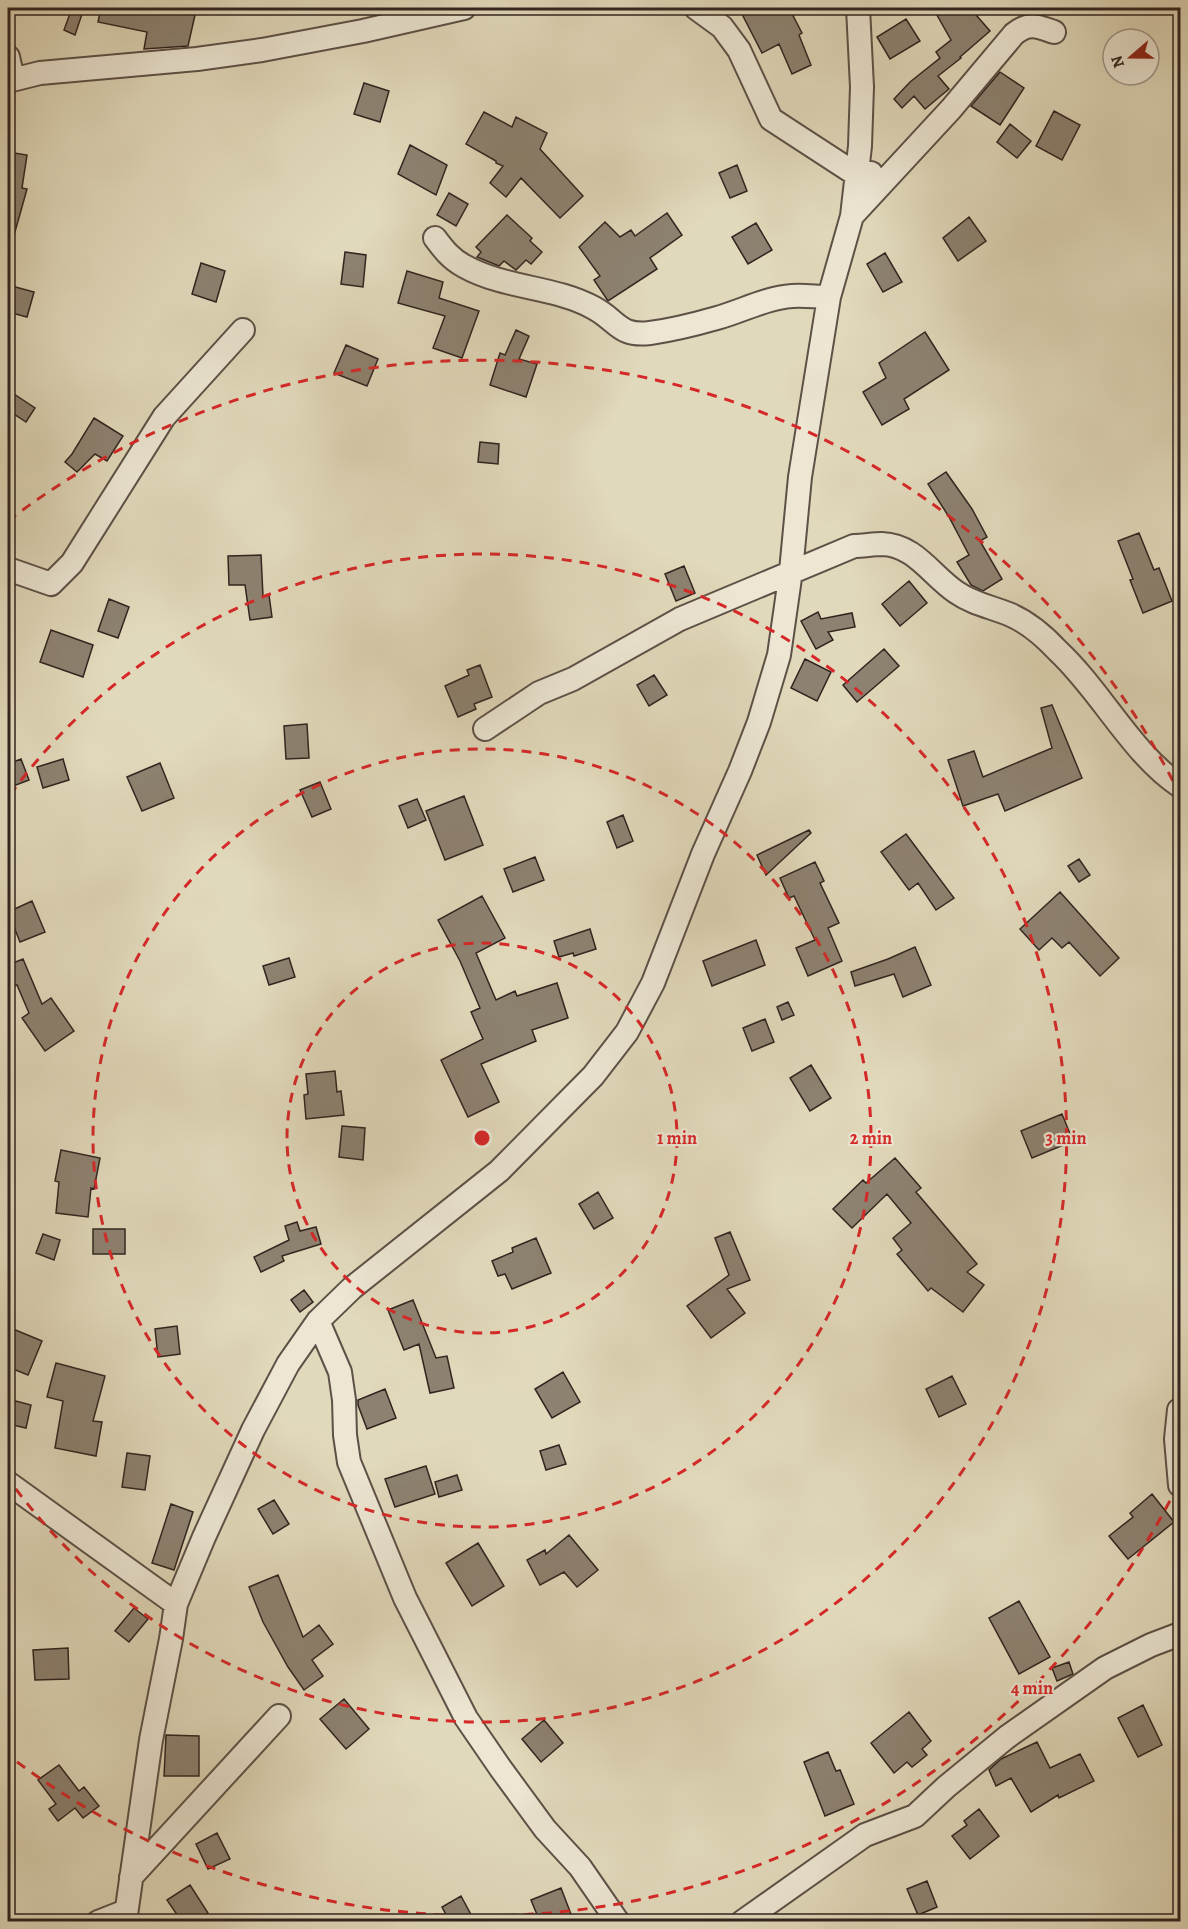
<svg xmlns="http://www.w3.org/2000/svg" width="1188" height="1929" font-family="Alegreya,serif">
<rect width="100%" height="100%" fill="#e1d9bb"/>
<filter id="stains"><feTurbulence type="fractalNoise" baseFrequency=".00333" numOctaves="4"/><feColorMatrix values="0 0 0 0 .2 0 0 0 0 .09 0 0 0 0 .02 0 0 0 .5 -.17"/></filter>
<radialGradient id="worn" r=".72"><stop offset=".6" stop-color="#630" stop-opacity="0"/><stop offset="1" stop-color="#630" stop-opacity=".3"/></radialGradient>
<path fill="#8d8271" stroke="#312420" stroke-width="1.5" d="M72,8H84L75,35L64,30Z
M101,8H131L152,12L153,8H163L195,15L188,46L144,49L147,32L98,22Z
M754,8H789L802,33L799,35L811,65L792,74L779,44L762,53L742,14Z
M933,8H970L990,31L960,57L961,58L938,76L949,89L925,109L914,96L902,108L894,99L910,82L940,58L936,52L951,40Z
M906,19L920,41L890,59L877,37Z
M1000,72L1024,88L1000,125L971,106Z
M364,83L389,91L380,122L354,114Z
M1054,111L1080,125L1062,160L1036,146Z
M484,112L512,127L516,117L547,133L540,149L583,196L560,218L521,178L506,197L490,183L503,166L496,163V161L466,144Z
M1010,124L1031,141L1017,158L997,142Z
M410,145L447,165L436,195L398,174Z
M8,152L27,155L22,188L27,189L11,246L8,245Z
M737,165L747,191L730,198L719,173Z
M449,193L468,204L456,226L437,215Z
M667,213L682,235L650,258L657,269L608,301L594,280L600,276L579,247L605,222L620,237L631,230L635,236Z
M507,215L532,238L530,241L542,252L531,264L526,260L516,270L504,261L499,266L477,257L481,252L476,247Z
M969,217L986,241L958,261L943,238Z
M756,223L772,250L748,264L732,237Z
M345,252L366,255L363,287L341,284Z
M885,253L902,282L883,292L867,264Z
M201,263L225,271L216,302L192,294Z
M407,271L443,282L439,298L479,311L462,358L433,348L445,316L398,303Z
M8,285L34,292L27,317L8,312Z
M516,330L529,336L519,359L537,364L526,397L490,385L500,353L505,355Z
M925,332L949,370L904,399L909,409L882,425L863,392L886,378L879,363Z
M346,345L378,359L367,386L334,373Z
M8,390L35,408L26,422L8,410Z
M94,418L123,436L107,461L95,454L77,472L65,462L72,454Z
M480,442L499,444L498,464L478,462Z
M946,472L972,509L987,537L980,541L1002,579L983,591L971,585L957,562L969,555L949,517L928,484Z
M1139,533L1154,570L1159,568L1172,601L1143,613L1130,580L1133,579L1118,541Z
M261,555L263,596L269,595L272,617L250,620L245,585H229L228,556Z
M684,566L695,593L676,601L665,574Z
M909,581L927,603L900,626L882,604Z
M109,599L129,607L118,638L98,631Z
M818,612L821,619L852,613L855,627L828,632L833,640L816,649L801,621Z
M51,630L93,645L83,677L40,662Z
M884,649L899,666L857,702L843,685Z
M805,659L831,672L817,701L791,688Z
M480,665L492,697L474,704L476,709L458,717L445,686L469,675L467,670Z
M654,675L667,695L649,706L637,685Z
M1052,705L1082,778L1005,811L998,794L963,806L948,760L974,751L983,777L1052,748L1041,708Z
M307,724L309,758L286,759L284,726Z
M21,759L29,780L8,788V764Z
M63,759L69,780L43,788L37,767Z
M160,763L174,798L142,811L127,777Z
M320,782L331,809L312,817L300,790Z
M464,796L483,845L445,860L426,811Z
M417,799L426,820L408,828L399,806Z
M623,815L633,841L617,848L607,822Z
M809,830L811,833L766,875L757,855Z
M906,834L954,898L936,910L918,883L909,890L881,852Z
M535,857L544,880L513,892L504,869Z
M1079,859L1090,875L1079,882L1068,866Z
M815,862L824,881L820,883L839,923L828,928L842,961L808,976L796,948L815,940L794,896L789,898L780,878Z
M1060,892L1119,958L1100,976L1069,942L1062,948L1052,938L1039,950L1020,929Z
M482,896L505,938L476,953L496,1000L515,991L517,996L557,983L568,1018L532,1030L536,1041L481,1064L499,1102L468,1117L441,1060L483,1039L471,1012L480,1008L460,961L438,920Z
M32,901L45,932L20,942L8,912Z
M590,929L596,949L574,956L573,953L559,957L554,941Z
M756,940L765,965L712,986L703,961Z
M915,947L931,985L903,997L894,974L855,986L851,972L888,959Z
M289,958L295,977L269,985L263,966Z
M23,959L42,1004L51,998L74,1031L45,1051L22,1018L29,1013L17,985L8,988V965Z
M788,1002L794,1015L782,1020L777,1007Z
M765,1019L774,1042L752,1051L743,1028Z
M811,1065L831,1098L810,1111L790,1078Z
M335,1071L337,1092L341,1091L344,1115L306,1119L304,1095L308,1094L306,1074Z
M1062,1114L1073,1141L1032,1158L1021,1131Z
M342,1126L365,1128L363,1160L339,1157Z
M61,1150L100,1158L94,1189L91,1188L88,1217L56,1213L59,1182L55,1181Z
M895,1158L921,1188L916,1192L977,1264L967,1272L984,1285L963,1312L931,1288L928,1291L897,1254L902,1250L893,1238L911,1223L887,1194L852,1228L833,1209L863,1180L866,1183Z
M598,1192L613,1218L594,1229L579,1204Z
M297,1222L300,1231L316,1227L321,1244L282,1256L284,1261L261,1272L254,1257L289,1240L285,1226Z
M93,1229H125V1254H93Z
M730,1232L750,1280L727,1289L745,1313L711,1338L687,1306L729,1275L715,1238Z
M43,1234L60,1240L54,1260L36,1253Z
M536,1238L551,1273L512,1289L505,1274L498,1276L492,1261L513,1252L512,1248Z
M304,1290L313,1302L300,1312L291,1300Z
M413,1300L436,1358L447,1356L454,1388L430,1393L419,1344L404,1350L388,1310Z
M177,1326L180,1354L158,1357L155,1329Z
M13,1329L42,1341L28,1375L8,1367V1343Z
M56,1363L105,1376L93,1421L102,1422L96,1456L55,1448L63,1401L47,1397Z
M563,1372L580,1402L552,1418L535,1389Z
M952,1376L966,1404L939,1417L926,1389Z
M385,1389L396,1418L367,1429L358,1405V1400Z
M8,1399L31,1405L26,1428L8,1424Z
M559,1445L566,1464L546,1470L540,1451Z
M127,1453L150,1456L145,1490L122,1487Z
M426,1466L435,1494L395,1507L385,1479Z
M457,1475L462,1490L439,1497L435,1482Z
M1152,1494L1174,1522L1128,1559L1109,1536L1133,1517L1130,1513Z
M274,1500L289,1524L273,1534L258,1509Z
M171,1504L193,1512L174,1570L152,1563Z
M569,1535L598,1570L577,1587L564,1572L540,1585L527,1560L545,1550L546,1554Z
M478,1543L504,1586L472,1606L446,1563Z
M278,1575L303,1637L319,1625L333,1644L312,1660L323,1676L304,1690L288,1667L263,1622L249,1587Z
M1019,1601L1050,1657L1019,1674L989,1618Z
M134,1608L148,1619L129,1642L115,1631Z
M68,1648L69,1679L35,1680L33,1650Z
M1069,1662L1073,1674L1057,1681L1052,1668Z
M344,1699L369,1729L346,1749L320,1719Z
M1143,1705L1162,1745L1138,1757L1118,1718Z
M909,1712L931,1741L922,1749L927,1755L912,1767L907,1762L894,1773L871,1743Z
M544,1720L563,1743L541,1762L522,1739Z
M166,1735L199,1736V1776H164Z
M1037,1742L1050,1768L1080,1754L1094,1781L1059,1798L1058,1795L1031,1812L1011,1778L996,1786L989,1770L1001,1759Z
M828,1752L836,1771L840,1770L854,1804L825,1816L804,1762Z
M59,1765L79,1791L84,1787L99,1806L83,1818L75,1808L58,1821L49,1809L56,1804L38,1780Z
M979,1809L999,1836L970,1859L952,1836L967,1825L964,1821Z
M217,1833L230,1859L208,1869L196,1844Z
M927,1881L937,1907L918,1915L907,1889Z
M190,1885L208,1913L195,1922H182L167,1900Z
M561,1888L574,1922H540L531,1900Z
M461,1896L475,1922H450L442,1907Z"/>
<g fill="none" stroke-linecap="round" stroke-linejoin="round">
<g stroke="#5d5147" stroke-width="26">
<path id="minor" d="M696,8L722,27L739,50L771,119L857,175L871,173
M8,57L13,79
M8,81L40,73L197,59L262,50L363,31L464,8
M852,216L951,109L1014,34C1029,22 1037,26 1054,32
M435,238C444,250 451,259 464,266C505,289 554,286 594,308C618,321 619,337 650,333C672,330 696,324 717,318C742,311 766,298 792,296C804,295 817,297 829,297
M8,569L51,584L72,563L164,417L243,330
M485,729L539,693L573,679L680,619L854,546C863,546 873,544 882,544C915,545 931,575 956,592C973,604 992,607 1011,615C1029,623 1045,637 1058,651C1101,691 1132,754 1180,786
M318,1321L340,1372L344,1400L345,1435L349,1462L405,1598L433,1653L466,1718L501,1769L545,1829L580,1867L618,1922
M1179,1410L1176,1439L1180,1485
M8,1483L176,1604
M131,1877L279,1716
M98,1922L126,1911
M125,1922L151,1740L171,1639L176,1604L204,1537L253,1430L288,1364L318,1321L352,1288L499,1171L593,1076L627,1032L653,983L703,854L740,771L759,722L779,655L791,571L800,477L829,297L852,216L860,146L862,87L858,8
M742,1922L865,1835L915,1816L946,1787L1007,1737L1105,1668L1151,1645L1180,1634"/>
</g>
<use href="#minor" stroke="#ece6d3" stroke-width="22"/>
</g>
<g fill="none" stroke="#d62828" stroke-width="3" stroke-dasharray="10 8">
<circle cx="482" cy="1138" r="195"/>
<circle cx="482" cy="1138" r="389"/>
<path d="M10 795A584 584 0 1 1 10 1481"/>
<path d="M1178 1485A778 778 0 0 1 8 1755M8 521A778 778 0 0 1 1178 791"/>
</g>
<circle cx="482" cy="1138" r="9" fill="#d62828" stroke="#ece6d3" stroke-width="3"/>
<g font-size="18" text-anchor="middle" font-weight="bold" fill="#d62828" stroke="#ece6d3" stroke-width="4.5" stroke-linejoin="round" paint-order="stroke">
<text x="677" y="1144">1 min</text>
<text x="871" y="1144">2 min</text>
<text x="1066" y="1144">3 min</text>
<text x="1032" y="1694">4 min</text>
</g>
<rect width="1188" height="1929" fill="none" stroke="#e1d9bb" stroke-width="30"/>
<rect x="9" y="9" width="1170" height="1911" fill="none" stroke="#312420" stroke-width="3"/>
<rect x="15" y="15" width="1158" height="1899" fill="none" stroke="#312420" stroke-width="1.5"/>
<g transform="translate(1131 57) rotate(250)"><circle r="28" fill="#ece6d3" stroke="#a1988b" stroke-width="1.5"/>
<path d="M0-4.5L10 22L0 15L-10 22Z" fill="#8f2418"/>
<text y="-9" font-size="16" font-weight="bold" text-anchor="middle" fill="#312420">N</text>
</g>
<rect width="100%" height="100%" filter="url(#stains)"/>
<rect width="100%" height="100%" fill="url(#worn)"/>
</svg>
